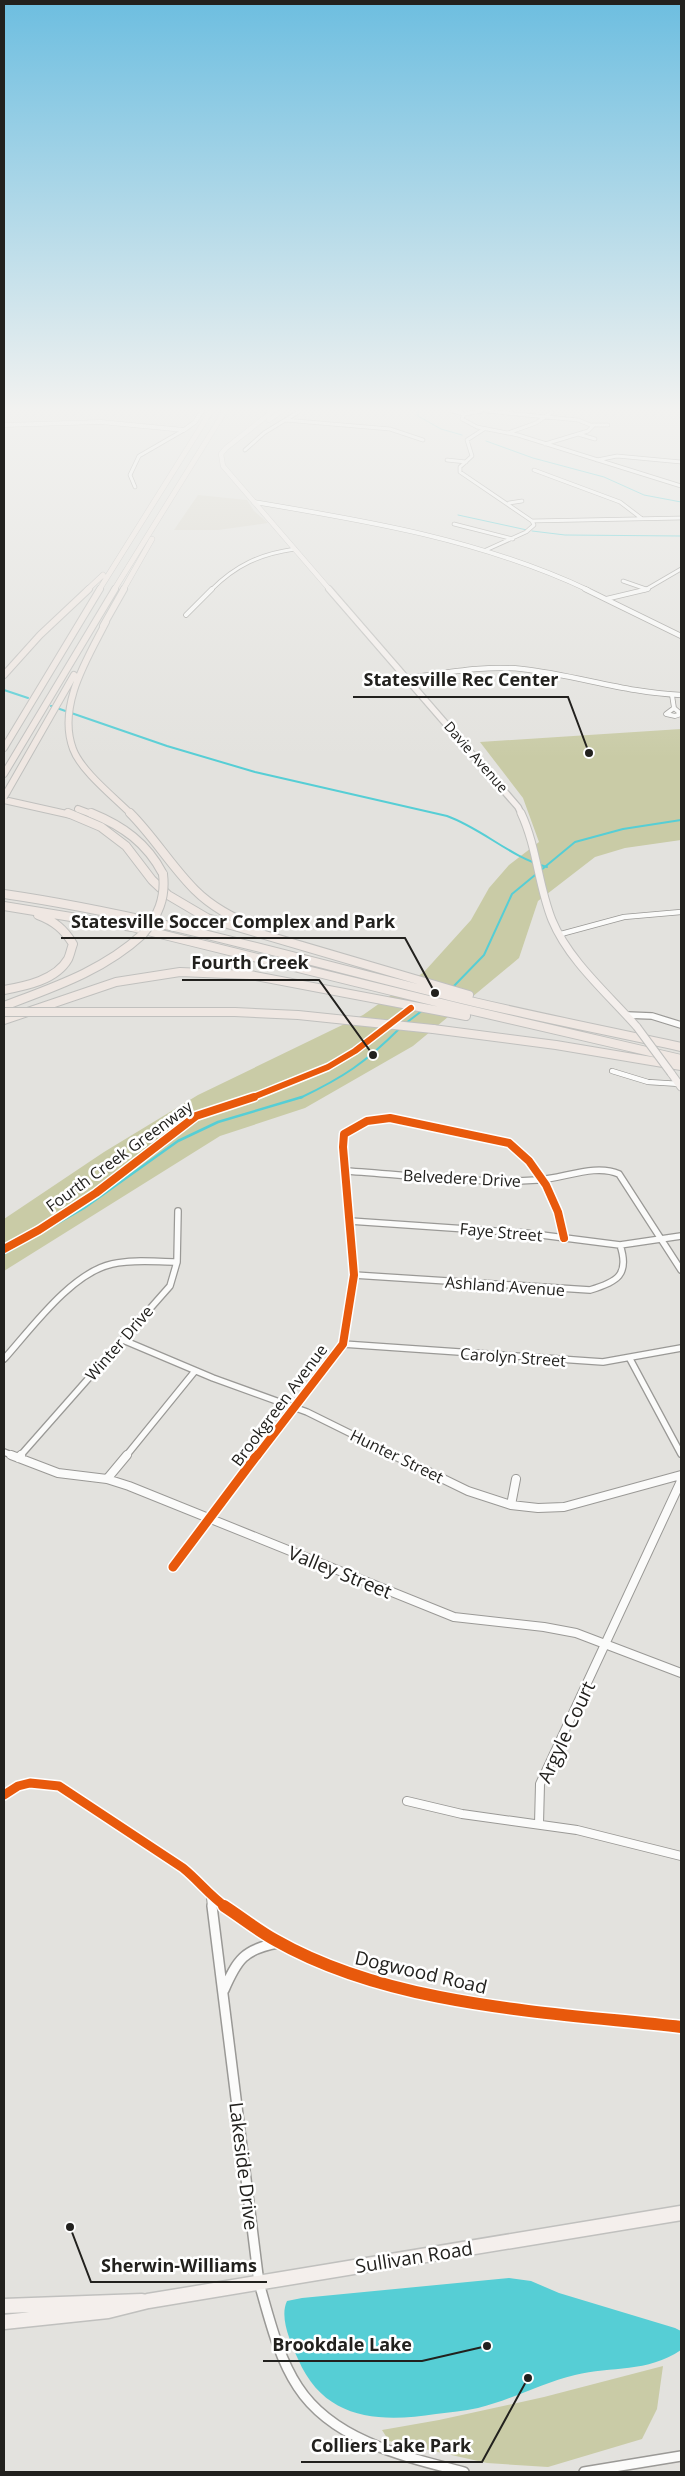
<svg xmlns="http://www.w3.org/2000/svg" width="685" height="2476" font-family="'Open Sans',sans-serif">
<rect width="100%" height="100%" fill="#e3e2de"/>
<path fill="#dad7cd" d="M198,495L247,500L254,511L268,523L218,530H174Z"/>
<path fill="#c9cba6" d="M681,729V840L625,848L595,857L538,901L519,958L413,1046L305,1108L220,1136L4,1271V1219L104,1152L198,1095L363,1015L424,972L471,920L489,888L509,865L539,842L523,798L480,742Z
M663,2366L657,2409L642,2439L548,2467L487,2463L389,2441L382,2430L439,2420L544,2397Z"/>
<path fill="#56ced5" d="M509,2278L531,2281L559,2293L675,2328L681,2331V2350C647,2373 612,2366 575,2375C542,2383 511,2400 478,2408C464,2411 450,2412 436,2414C379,2423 324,2420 298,2359C291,2343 279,2318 287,2301L302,2298Z"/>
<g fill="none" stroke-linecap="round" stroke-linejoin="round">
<path stroke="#56ced5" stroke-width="1" d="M418,411V416L441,429L462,435
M486,441L533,458L604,477L644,495L681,502
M458,515L527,530
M532,531L565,535L681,536"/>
<path stroke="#56ced5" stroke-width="2" d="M4,690L28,698
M51,706L167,746L255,772L447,816C483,829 510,857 547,867
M452,988L484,955L512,894L575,842L623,829L681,820
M406,1023L423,1010
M300,1098C344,1077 365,1063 400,1028"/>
<path stroke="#56ced5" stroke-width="2.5" d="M4,1254L84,1208L178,1141L218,1122L302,1097"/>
<g stroke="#9a9996" stroke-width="4.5">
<path id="minor-far5" d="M452,411L464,414
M482,411L464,414L462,419L477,427L518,435L681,486
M486,411L578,420L593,426L588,431L545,444
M285,420L390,429L423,440
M592,425H608
M484,429L467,440L472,456L460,467V472L532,521L534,525L526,532L486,550
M508,433L536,423L552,412
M578,434L595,439
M245,450L264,433L300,411
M447,460L466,462
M597,460L617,456L681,462
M534,470L620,502L641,518
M135,487L130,475L139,456L184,430
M509,503L522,501
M532,521L681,518
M454,524L513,539
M623,581L646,589
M211,590C236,565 260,554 295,549
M645,590L681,569"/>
</g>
<g stroke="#9a9996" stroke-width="5.5">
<path id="minor-far4" d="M606,599L648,589
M186,615L212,589
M672,695L674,708
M674,708L681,714L675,716L666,714Z"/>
</g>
<g stroke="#9a9996" stroke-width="6">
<path id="minor-far3" d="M561,934L624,917L681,912
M612,1071L648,1082L680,1084"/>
</g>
<g stroke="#9a9996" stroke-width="8">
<path id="minor-far2" d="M346,1171C409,1175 474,1184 537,1180C563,1179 595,1163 619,1174L681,1270
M350,1221L526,1233L620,1245L681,1236
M354,1275L590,1290C617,1282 630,1275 620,1245
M123,1340L213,1378L307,1412L396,1456
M343,1344L603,1362L681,1348
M4,1359C31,1329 71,1273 112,1264C133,1259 156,1262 177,1262
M630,1359L681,1454
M4,1452L14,1456
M20,1456L170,1286L177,1262L178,1211
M126,1456L195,1371
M257,1456L343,1344L354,1275L343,1147L344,1134L367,1121L390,1118L509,1143L529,1161L546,1185L558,1212L564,1238"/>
</g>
<g stroke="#9a9996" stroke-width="10">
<path id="minor-far1" d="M11,1455L58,1473L107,1479L129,1486L454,1617L544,1627L576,1633L681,1673
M394,1455L468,1491L511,1505L538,1508L564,1507L681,1475
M18,1458L21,1455
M107,1479L127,1455
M511,1505L516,1479
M173,1567L257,1455
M4,1795L18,1786L30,1783L59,1786L183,1868C199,1881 210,1896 226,1907
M407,1801L462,1814L577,1830L681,1856
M539,1824L540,1784L681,1481
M211,1897L212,1907"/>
</g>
<g stroke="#9a9996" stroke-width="12">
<path id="minor" d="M212,1906L259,2283C269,2317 278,2357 298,2387C333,2441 406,2457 464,2472
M224,1906C241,1917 257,1930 275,1940C392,2007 549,2012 681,2027
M224,1990C237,1960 244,1949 278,1943
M584,2472L681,2456"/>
</g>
<g stroke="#9a9996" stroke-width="5">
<path id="tertiary-far2" d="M4,425L101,422L184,430L195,422L202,411
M254,502C368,521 482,540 588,590"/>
</g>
<g stroke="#9a9996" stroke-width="6">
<path id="tertiary-far1" d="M585,589L681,636
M408,678C446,673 484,665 522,669C576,675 627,693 681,695"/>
</g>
<g stroke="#9a9996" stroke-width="8">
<path id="tertiary" d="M627,1015L652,1016L681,1025"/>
</g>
<g stroke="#c0c0be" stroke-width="5.5">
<path id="primary-far3" d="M273,411L226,448L221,454L223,466L330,590
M269,420L282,411"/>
</g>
<g stroke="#c0c0be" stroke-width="8">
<path id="primary-far2" d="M329,589L518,807L522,815"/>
</g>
<g stroke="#c0c0be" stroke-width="9">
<path id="primary-far1" d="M521,813C537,847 538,885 552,920C569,961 608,994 637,1027
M671,1073L681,1087"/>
</g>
<g stroke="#c0c0be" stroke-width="17">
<path id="primary" d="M4,2306L142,2301
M4,2322L108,2311L148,2301L681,2213"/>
</g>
<g stroke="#c0c0be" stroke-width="6">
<path id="motorway-far2" d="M87,590L103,575
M99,590L211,411
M114,590L225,411
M123,590L152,539"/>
</g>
<g stroke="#c0c0be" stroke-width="8">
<path id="motorway-far1" d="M106,622C87,659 57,706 73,749C81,771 114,797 132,815
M103,626L124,589
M4,675L40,635L89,589
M4,748L100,589
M4,774L115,589
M7,792L74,675
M4,800L71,815
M78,809L94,815"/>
</g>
<g stroke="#c0c0be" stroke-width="10">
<path id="motorway" d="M68,813L101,827L126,846L152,880L168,895L207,918L469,995
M91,813C123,826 147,843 163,874
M130,813C154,837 171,866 195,890C212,907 232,917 253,927
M4,894C155,916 301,960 449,996C526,1015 604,1030 681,1047
M4,906L132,927L461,1008L681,1059
M4,990C26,986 56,980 68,959C70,955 71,949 73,944C64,929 54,921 38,915
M4,1006C54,987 103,971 143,934
M4,1020L116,982L180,972L250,975L466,1016
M433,1029L556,1045L681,1066"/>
</g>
<use href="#minor-far5" stroke="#fbfbfa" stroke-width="3"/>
<use href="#minor-far4" stroke="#fbfbfa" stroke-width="4"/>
<use href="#minor-far3" stroke="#fbfbfa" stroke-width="4.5"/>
<use href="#minor-far2" stroke="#fbfbfa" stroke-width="5.5"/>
<use href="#minor-far1" stroke="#fbfbfa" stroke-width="8"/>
<use href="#minor" stroke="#fbfbfa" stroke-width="9"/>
<use href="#tertiary-far2" stroke="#fbfbfa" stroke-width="4"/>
<use href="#tertiary-far1" stroke="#fbfbfa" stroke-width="4.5"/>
<use href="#tertiary" stroke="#fbfbfa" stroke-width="5.5"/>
<use href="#primary-far3" stroke="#f4efec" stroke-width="4.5"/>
<use href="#primary-far2" stroke="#f4efec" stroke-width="5.5"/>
<use href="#primary-far1" stroke="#f4efec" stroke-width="7"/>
<use href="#primary" stroke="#f4efec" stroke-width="14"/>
<use href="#motorway-far2" stroke="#efe7e2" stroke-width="5"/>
<use href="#motorway-far1" stroke="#efe7e2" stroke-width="6"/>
<use href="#motorway" stroke="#efe7e2" stroke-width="8"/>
<g stroke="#c0c0be" stroke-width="9" stroke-linecap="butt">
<path id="primary-bridge" d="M637,1027L671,1073"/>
</g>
<g stroke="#c0c0be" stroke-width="8" stroke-linecap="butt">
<path id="motorway-bridge-far1" d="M4,797L7,792"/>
</g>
<g stroke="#c0c0be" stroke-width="10" stroke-linecap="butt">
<path id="motorway-bridge" d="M143,934C158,916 166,898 163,874
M4,1012H235L298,1015L433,1029"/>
</g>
<use href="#primary-bridge" stroke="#f4efec" stroke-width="7"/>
<use href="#motorway-bridge-far1" stroke="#efe7e2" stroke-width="6"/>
<use href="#motorway-bridge" stroke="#efe7e2" stroke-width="8"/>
<g stroke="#fff" stroke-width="9">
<path id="cycleway-far3" d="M251,1098L328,1067L355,1051L411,1008"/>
</g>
<g stroke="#fff" stroke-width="11">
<path id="cycleway-far2" d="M4,1249L39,1230L96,1193L196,1116L254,1097
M257,1456L343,1344L354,1275L343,1147L344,1134L367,1121L390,1118L509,1143L529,1161L546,1185L558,1212L564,1238"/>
</g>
<g stroke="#fff" stroke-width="12">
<path id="cycleway-far1" d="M173,1567L257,1455
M4,1795L18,1786L30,1783L59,1786L183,1868C199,1881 210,1896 226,1907"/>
</g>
<g stroke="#fff" stroke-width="15">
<path id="cycleway" d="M224,1906C241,1917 257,1930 275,1940C392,2007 549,2012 681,2027"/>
</g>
<use href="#cycleway-far3" stroke="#e8590c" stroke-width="6"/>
<use href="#cycleway-far2" stroke="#e8590c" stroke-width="8"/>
<use href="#cycleway-far1" stroke="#e8590c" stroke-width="9"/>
<use href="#cycleway" stroke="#e8590c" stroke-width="12"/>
</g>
<linearGradient id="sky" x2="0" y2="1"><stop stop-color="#6dbee0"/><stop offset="0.54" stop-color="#f2f2f0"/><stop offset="1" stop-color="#f2f2f0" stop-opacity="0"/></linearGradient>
<rect width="685" height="758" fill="url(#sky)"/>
<g text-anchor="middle" stroke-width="5" stroke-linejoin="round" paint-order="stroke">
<g font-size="14" fill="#22211e" stroke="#fff">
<text transform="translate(476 757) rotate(49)" y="5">Davie Avenue</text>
</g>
<g font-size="16" fill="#22211e" stroke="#fff">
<text transform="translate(119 1156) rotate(-36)" y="6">Fourth Creek Greenway</text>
<text transform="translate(462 1178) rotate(3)" y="6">Belvedere Drive</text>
<text transform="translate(501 1232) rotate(5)" y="6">Faye Street</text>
<text transform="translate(505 1286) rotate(4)" y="6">Ashland Avenue</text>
<text transform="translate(119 1343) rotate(-49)" y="6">Winter Drive</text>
<text transform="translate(513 1357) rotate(4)" y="6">Carolyn Street</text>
<text transform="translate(279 1405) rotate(-53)" y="6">Brookgreen Avenue</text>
<text transform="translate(397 1456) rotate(26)" y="6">Hunter Street</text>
</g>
<g font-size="19" fill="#22211e" stroke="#fff">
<text transform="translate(340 1572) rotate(22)" y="7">Valley Street</text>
<text transform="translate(566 1732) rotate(-65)" y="7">Argyle Court</text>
<text transform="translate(421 1972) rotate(13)" y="7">Dogwood Road</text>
<text transform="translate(244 2166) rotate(83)" y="7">Lakeside Drive</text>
<text transform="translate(414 2257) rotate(-9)" y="7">Sullivan Road</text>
</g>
</g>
<path fill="none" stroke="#22211e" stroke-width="2" d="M589 753L568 697H353M435 993L405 938H61M373 1055L319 980H182M70 2227L91 2282H267M487 2346L422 2361H263M528 2378L482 2462H301"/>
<g fill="#22211e" stroke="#fff" stroke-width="2">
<circle cx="589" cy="753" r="5"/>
<circle cx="435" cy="993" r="5"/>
<circle cx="373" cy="1055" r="5"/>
<circle cx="70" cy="2227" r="5"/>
<circle cx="487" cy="2346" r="5"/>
<circle cx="528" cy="2378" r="5"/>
</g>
<g font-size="18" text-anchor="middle" font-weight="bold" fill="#22211e" stroke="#fff" stroke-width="5" stroke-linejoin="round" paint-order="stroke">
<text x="461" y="686">Statesville Rec Center</text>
<text x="233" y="928">Statesville Soccer Complex and Park</text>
<text x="250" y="969">Fourth Creek</text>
<text x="179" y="2272">Sherwin-Williams</text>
<text x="342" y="2351">Brookdale Lake</text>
<text x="391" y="2452">Colliers Lake Park</text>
</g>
<rect width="685" height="2476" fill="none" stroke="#22211e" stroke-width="10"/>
</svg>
